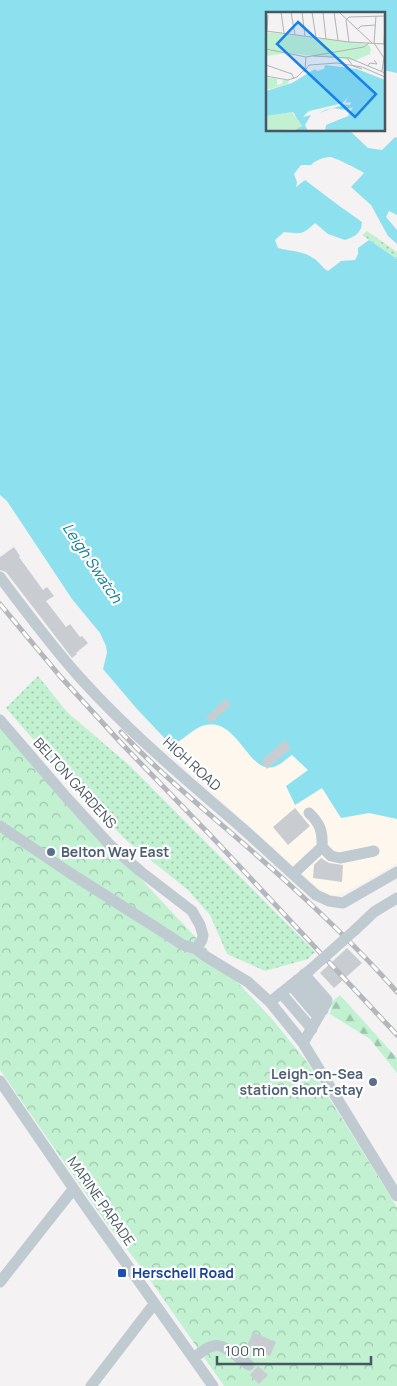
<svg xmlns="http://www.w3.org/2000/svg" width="397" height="1386" font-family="Manrope,sans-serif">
<defs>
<pattern id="grass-dots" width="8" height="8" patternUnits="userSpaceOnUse" patternTransform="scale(1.25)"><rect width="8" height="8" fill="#c1f1d1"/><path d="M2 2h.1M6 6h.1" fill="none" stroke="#9fc6ad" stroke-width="1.8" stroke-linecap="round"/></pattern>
<pattern id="forest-firs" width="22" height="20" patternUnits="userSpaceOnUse" patternTransform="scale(1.25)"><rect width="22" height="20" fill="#c1f1d1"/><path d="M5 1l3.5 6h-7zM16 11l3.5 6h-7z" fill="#9fc6ad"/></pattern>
<pattern id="park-crowns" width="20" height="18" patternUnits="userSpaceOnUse" patternTransform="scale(1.25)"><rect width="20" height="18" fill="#c1f1d1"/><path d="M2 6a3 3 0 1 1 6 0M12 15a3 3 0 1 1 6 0" fill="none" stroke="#9fc6ad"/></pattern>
</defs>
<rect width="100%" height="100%" fill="#f4f2f2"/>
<path fill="#fdf7ed" d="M208,725L223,727L232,733L258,764L279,765L292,754L309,770L295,805L322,788L356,814L369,813L397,819V863L344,893L331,895L318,888L164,749L171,744L172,746L182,740L197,728Z"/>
<path fill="url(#grass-dots)" d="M367,231L397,252V259L362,235Z
M38,676L67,712L130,766L315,952L308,959L265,971L227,954L210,915L188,890L127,841L81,794L6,708Z"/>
<path fill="url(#forest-firs)" d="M340,995L397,1058V1073L370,1039L330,1014L333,1001Z"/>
<path fill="url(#park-crowns)" d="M0,728L272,1019L307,1062L397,1207V1386H224L141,1267L107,1224L0,1070Z"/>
<path fill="#8de1ef" d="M0,0H397V73L383,70V14H267V130H349L368,148L382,150L395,137L397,138V215L389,211L386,217L397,230V244L388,236L371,205L351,187L364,173C360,170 334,157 330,157C324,157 314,161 311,165H301L294,174L297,182L296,187L305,180L338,205L362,222C362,233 354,237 345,240L328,234L315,223C302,235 302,234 284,232L275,240L278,248C290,251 303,251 313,258C319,261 322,268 328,271L341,261L355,260L358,254V248L369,240L397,259V819L369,813L341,818L322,788L295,805L286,786L308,770L292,755C287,758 282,764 276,766C249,778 239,717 205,725C193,728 183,740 172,746L137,709L103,669L107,653L106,646L100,633L72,599L7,501L0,495Z"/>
<path fill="#c9cdd1" d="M14,547L20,556L19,557L43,590L47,587L54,596L46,601L66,627L70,624L80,637L82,636L88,643L76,653L77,654L72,658L6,572L0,570V557Z
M226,699L231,705L211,723L206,717Z
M285,740L291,748L267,769L261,761Z
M295,808L310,826L288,845L273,827Z
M321,858L329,863L343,865L342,882L313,878L314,865Z
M347,948L362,963L334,988L320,973Z
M253,1332L276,1342L270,1356L247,1346Z
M258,1366L268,1375L259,1384L250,1375Z"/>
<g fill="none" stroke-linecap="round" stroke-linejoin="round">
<path stroke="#c0cad1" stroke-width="11" d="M0,577C27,613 53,648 83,681C132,735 188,781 242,828C267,850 291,873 316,895L329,901L343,903L397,872
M0,720L67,798L110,845L140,871L192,911L200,925L203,935L202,940L196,949
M309,813C320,823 323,832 322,847
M0,826L70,873L152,925L183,945L196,949L205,956L248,982L270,1002L303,1043L397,1196
M293,874L322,847L331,856L340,858L374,851
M355,930L374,912L397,898
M297,980L323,1010
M291,985L318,1017
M281,993L312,1029
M270,1002L310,970
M303,1043L327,1002V1000L304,974
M0,1081L82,1201L213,1386
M0,1282L71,1192L74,1190
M194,1358C220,1334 225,1349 249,1365
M91,1386L154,1304"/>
<g stroke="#b4b8bc" stroke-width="5">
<path id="rail" d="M0,604L59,675L122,744L213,838L397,1035
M121,732C167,781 220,822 270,867C314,906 358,948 397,992"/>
</g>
<use href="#rail" stroke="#fff" stroke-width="3" stroke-dasharray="9" stroke-linecap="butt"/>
<path stroke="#c0cad1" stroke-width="11" d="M310,970L355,930"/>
</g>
<g fill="#5c6f8a" stroke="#fff" stroke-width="2">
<circle cx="51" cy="852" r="5"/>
<circle cx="373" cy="1082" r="5"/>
</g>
<rect fill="#1a4fb4" stroke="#fff" stroke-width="2" x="117" y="1268" width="10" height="10" rx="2.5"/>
<g text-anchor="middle" stroke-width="4.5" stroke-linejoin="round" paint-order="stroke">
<g font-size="14" fill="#495760" stroke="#fff">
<text transform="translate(192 764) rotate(42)" y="5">HIGH ROAD</text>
<text transform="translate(75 783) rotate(48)" y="5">BELTON GARDENS</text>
<text transform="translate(101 1201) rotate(55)" y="5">MARINE PARADE</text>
</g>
<g font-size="14" font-weight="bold" fill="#4e5e75" stroke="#fff" text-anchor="start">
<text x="61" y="857">Belton Way East</text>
<text x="363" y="1079" text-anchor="end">Leigh-on-Sea<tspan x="363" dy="16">station short-stay</tspan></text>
</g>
<g font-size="14" font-weight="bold" fill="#164399" stroke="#fff" text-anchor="start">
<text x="132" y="1278">Herschell Road</text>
</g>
<g font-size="15" font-style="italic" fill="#0b7f93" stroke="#fff">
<text transform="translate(92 563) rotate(56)" y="5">Leigh Swatch</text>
</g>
</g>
<g transform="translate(266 12)">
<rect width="119" height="119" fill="#f4f2f2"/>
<path d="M0,65L11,67V73L16,72L17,68H23L22,72L0,78ZM78,91L44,99L32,108L36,114L31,117L0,119V104L26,100L30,106L42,98Z" fill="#c1f1d1"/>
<path d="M0,20L102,32L105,37L104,42L90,48L20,41L0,44Z" fill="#c1f1d1"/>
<path d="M59,53L91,57L119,68V119H59L60,113L82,104L87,95L79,98L67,96L53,101L59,98L78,93L75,92L84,93L85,90L79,91L82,85L77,91L42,99L37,105L45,103L39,113L42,119H27L36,114L27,100L0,104V79L26,71L49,57L51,59L58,57Z" fill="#8de1ef"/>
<path fill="none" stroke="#b0b4b8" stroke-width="1" d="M15,0L18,21M25,0L29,23M36,0L39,24M46,0L50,26M57,0L60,27M68,0L72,28M73,0L106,31M110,4L108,31L118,46L116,59M91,18L95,14L110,13M0,19L83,30L119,32M1,19L2,3M83,30L80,8L83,5L119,4M118,32L119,12M0,37L40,45L98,35L103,31M47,44L83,46L119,61M81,46L87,54L96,57M0,53L26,62L28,67M102,54L104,51L111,52L108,48M38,60L43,53L71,51L96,55L119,65M0,64L22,68L31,65L39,57L40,45"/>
<path fill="#1680eb" fill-opacity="0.15" stroke="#1680eb" stroke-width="2.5" d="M32,10L110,82L89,105L11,32Z"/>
<rect width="119" height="119" fill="none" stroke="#495760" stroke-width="2.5"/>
</g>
<path d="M217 1356v8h154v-8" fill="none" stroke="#495760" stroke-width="2.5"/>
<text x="225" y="1356" font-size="15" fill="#495760" stroke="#ffffff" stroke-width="4" paint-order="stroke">100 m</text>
</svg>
